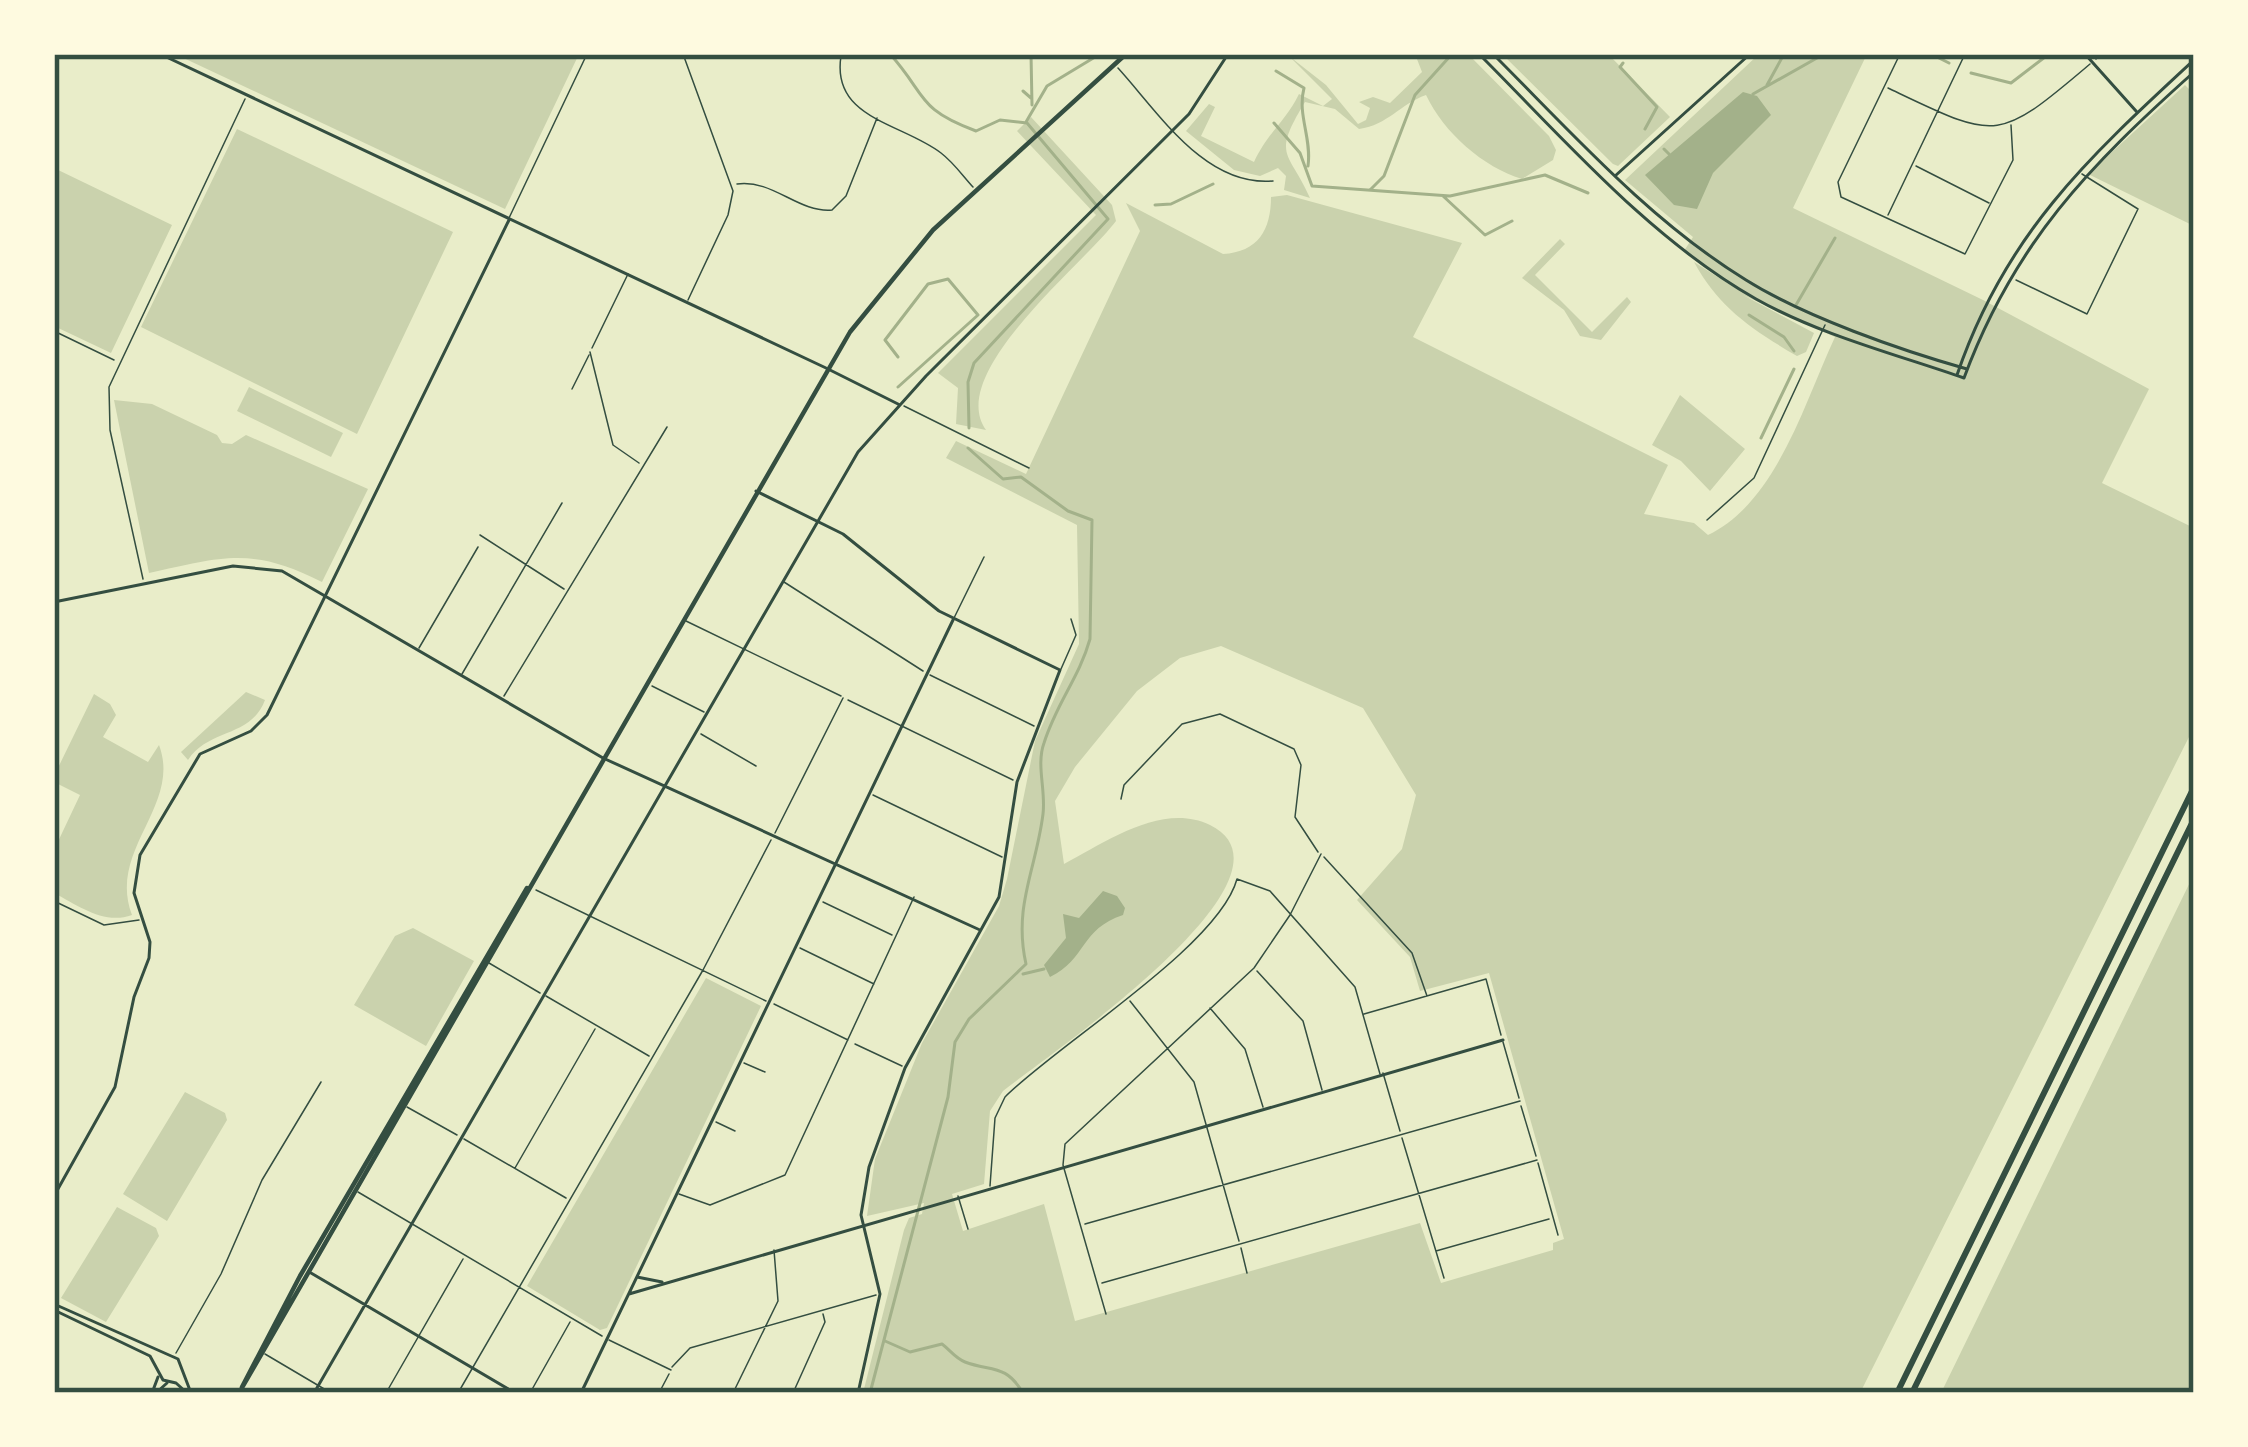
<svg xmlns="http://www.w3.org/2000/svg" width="2248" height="1447" font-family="'DejaVu Sans',sans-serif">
<rect width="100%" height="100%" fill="#e9edc9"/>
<path fill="#cad2ad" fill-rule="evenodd" d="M175,54H579L505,209Z
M1415,54H1468L1549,136L1556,150L1553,160L1522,179C1483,167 1444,133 1426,95C1400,104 1388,125 1359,129L1335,109L1305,102C1271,158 1289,150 1310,198L1284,190L1286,176L1278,168L1260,176L1234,170L1186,131L1209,104L1215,107L1201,136L1254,162C1268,132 1286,121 1299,94L1323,106L1332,99L1289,56L1326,85L1358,124L1366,120L1370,108L1359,102L1373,97L1390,103L1422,72Z
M1502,54H1608L1670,117L1618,166L1613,164Z
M1759,54H1867L1793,208L1983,300L2149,389L2102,483L2194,528V727L1860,1393H863L904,1230L909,1218L922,1214L924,1203L867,1216L875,1159L922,1043L999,906L1007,879L1035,741L1079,644L1077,525L946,458L956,441L1026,474L1140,231L1126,203L1223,254C1258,252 1271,230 1271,197L1287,195L1462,243L1413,337L1668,465L1644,514L1694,523L1708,535C1777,502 1804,403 1835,337L1743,295L1814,333L1806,352L1797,356C1749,328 1718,306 1694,262L1732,286L1684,251L1693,237L1625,180ZM1221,646L1363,708L1416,795L1402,849L1357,900L1410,957L1420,991L1489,973L1564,1239L1553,1243V1250L1441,1283L1420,1223L1075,1321L1044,1204L963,1231L952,1194L984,1184L990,1111L1003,1091C1044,1058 1314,876 1210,825C1162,802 1106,842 1064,864L1055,801L1075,767L1137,691L1180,658Z
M2185,85L2194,94V226L2088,174Z
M1031,117L1112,205L1116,221C1084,264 945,373 986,430L956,424L958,388L938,373L1096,215L1017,131Z
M237,129L453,232L357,434L141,327Z
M54,168L172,225L111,353L54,326Z
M1560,239L1565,244L1535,275L1592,332L1627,297L1631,302L1601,340L1580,336L1564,310L1522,278Z
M249,387L343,433L331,457L237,411Z
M1680,395L1745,449L1710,491L1681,461L1652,445Z
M114,400L152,404L217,435L222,443L232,444L246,435L368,489L322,582C252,546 222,557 149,573Z
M246,692L265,700C251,738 209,728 188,760L181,752Z
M94,694L110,704L116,715L103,737L148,762L159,745C182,806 107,850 132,915C104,925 79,906 54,893V850L80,795L54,782V776Z
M2194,874V1393H1941Z
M413,928L474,961L426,1046L354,1005L395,936Z
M706,978L761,1006L607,1328L600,1330L527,1286Z
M185,1092L225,1113L227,1120L167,1221L123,1194Z
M117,1207L156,1228L159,1236L106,1322L61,1298Z"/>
<path fill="#a3b18a" d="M1743,92L1757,96L1771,115L1713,173L1697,209L1674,205L1645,175Z
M1103,891L1117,896L1125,908L1123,915C1080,929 1087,959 1050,977L1044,965L1066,938L1063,914L1079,918Z"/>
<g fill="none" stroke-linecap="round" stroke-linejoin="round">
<path stroke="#a3b18a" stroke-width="3" d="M890,54C927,95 916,109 976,131L1000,120L1027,123L1108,219L974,363L968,382L969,428
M1031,54L1032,105
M1931,54L1949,63
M1623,63L1620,67L1657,107L1645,129
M1276,71L1304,88C1297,115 1312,138 1308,166
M1971,73L2011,83L2049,54
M1767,85L1784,54
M1023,91L1031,98
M1753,94L1824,54
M1026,122L1047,86L1100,54
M1274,123L1300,153L1312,186L1450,196L1545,175L1588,193
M1664,149L1669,154
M1371,189L1384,176L1415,95L1452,54
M1443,196L1485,235L1512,221
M1155,205L1171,204L1213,184
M1796,305L1835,238
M1749,315L1784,337L1794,351
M898,387L978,315L948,279L928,284L885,340L898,357
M1761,438L1794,369
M1023,974L1044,969
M885,1341L910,1352L942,1344C950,1350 955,1358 965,1362C991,1372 1005,1363 1023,1393
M2194,1382V1388
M870,1393L948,1097L955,1042L969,1019L1026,964C1013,906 1036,870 1043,814C1046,790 1036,765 1044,743C1057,702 1079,678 1090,639L1092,520L1068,511L1021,477L1003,479L968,448
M2192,1393L2194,1390"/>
<path stroke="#344e41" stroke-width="1.5" d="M683,54L733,191L728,215L688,300
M1900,54L1838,182L1841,197L1965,254L2013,160L2011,125
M841,56C831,119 902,123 941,153C953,162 963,176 973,187
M2096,59L2102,54
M1118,68C1159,113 1205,187 1273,181
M1888,88C1997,140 1996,144 2090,64
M1916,166L1989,203
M737,184C773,179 798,213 832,210L846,196L877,118
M1888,215L1965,54
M509,218L587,54
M2016,280L2087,314L2138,209L2082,174
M54,331L114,360
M592,348L628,274
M590,352L613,445L639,463
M572,389L589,355
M904,406L1029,468
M1707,520L1754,478L1825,325
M480,535L564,589
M143,579L110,430L109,387L245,99
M784,582L923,671
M954,618L984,557
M686,621L841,696
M419,648L478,547
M1061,669L1076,635L1071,619
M462,674L562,503
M930,675L1034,726
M652,686L704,712
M504,696L667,427
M848,700L1013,780
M701,734L756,766
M873,795L1002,857
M1121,799L1124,785L1182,724L1220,714L1294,749L1301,765L1295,817L1318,852
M775,833L843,698
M1324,857L1412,953L1427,996
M536,890L766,1001
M54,901L104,925L139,920
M823,902L892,935
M800,948L874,984
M489,963L540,993
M1257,971L1303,1021L1322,1090
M546,996L649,1056
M1130,1001L1194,1082L1239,1241
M774,1004L848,1040
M1210,1008L1245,1049L1263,1107
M1364,1014L1486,979L1501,1035
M1503,1042L1519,1098
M855,1044L902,1066
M744,1063L765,1072
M1383,1073L1400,1131
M1521,1106L1536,1156
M407,1107L457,1135
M716,1122L735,1131
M1402,1138L1444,1278
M464,1139L566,1198
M1538,1163L1558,1235
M515,1168L595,1029
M990,1186L995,1118L1005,1097C1058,1044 1219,946 1237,879L1270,891L1355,987L1380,1074
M358,1192L602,1336
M679,1194L710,1205L785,1175L914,897
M958,1196L968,1229
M1085,1224L1520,1101
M1241,1248L1247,1273
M1436,1251L1549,1219
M1102,1283L1537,1160
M1106,1314L1063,1165L1065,1144L1254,968L1290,915L1321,854
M609,1340L671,1370
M176,1353L221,1274L262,1180L321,1082
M265,1354L331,1393
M672,1367L690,1348L876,1295
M386,1393L463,1259
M458,1393L703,970L771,840
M530,1393L570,1322
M659,1393L669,1374
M733,1393L778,1301L774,1250
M793,1393L825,1322L823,1314"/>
<path stroke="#344e41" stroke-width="3" d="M1479,54C1564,139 1650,239 1756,299C1820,335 1895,354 1964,378C2014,243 2089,166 2194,72
M1493,54C1572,133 1650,221 1746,280C1805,317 1900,350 1967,369
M2085,54L2136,111
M1615,176L1750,54
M828,369L900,405
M1957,375C2005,234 2088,158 2194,60
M756,491L843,534L939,611L1060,670L1017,782L999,897L905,1068L869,1167L861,1215L880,1294L858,1393
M54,602L233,566L282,571L603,758L980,930
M54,1196L115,1087L134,997L149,958L150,942L134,893L140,855L200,754L251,731L267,715L509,220
M311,1273L515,1393
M637,1277L662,1282
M629,1294L1503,1040
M152,1393L158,1377
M156,1393L167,1383
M314,1393L858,452L926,376L1189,114L1228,54
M581,1393L953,620"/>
<path stroke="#344e41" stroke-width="3" d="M160,54L826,368
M54,1304L178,1359L191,1393
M54,1310L150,1356L163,1380L176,1383L187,1393"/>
<path stroke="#344e41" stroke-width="4.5" d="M242,1387L300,1276L527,888
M239,1393L850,332L933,230L1126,54"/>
<path stroke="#344e41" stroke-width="6" d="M1897,1393L2194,787
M1912,1393L2194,819"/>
</g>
<rect width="2248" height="1447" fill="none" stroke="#fefae0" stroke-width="114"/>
<rect x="57" y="57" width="2134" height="1333" fill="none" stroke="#344e41" stroke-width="4.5"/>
</svg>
